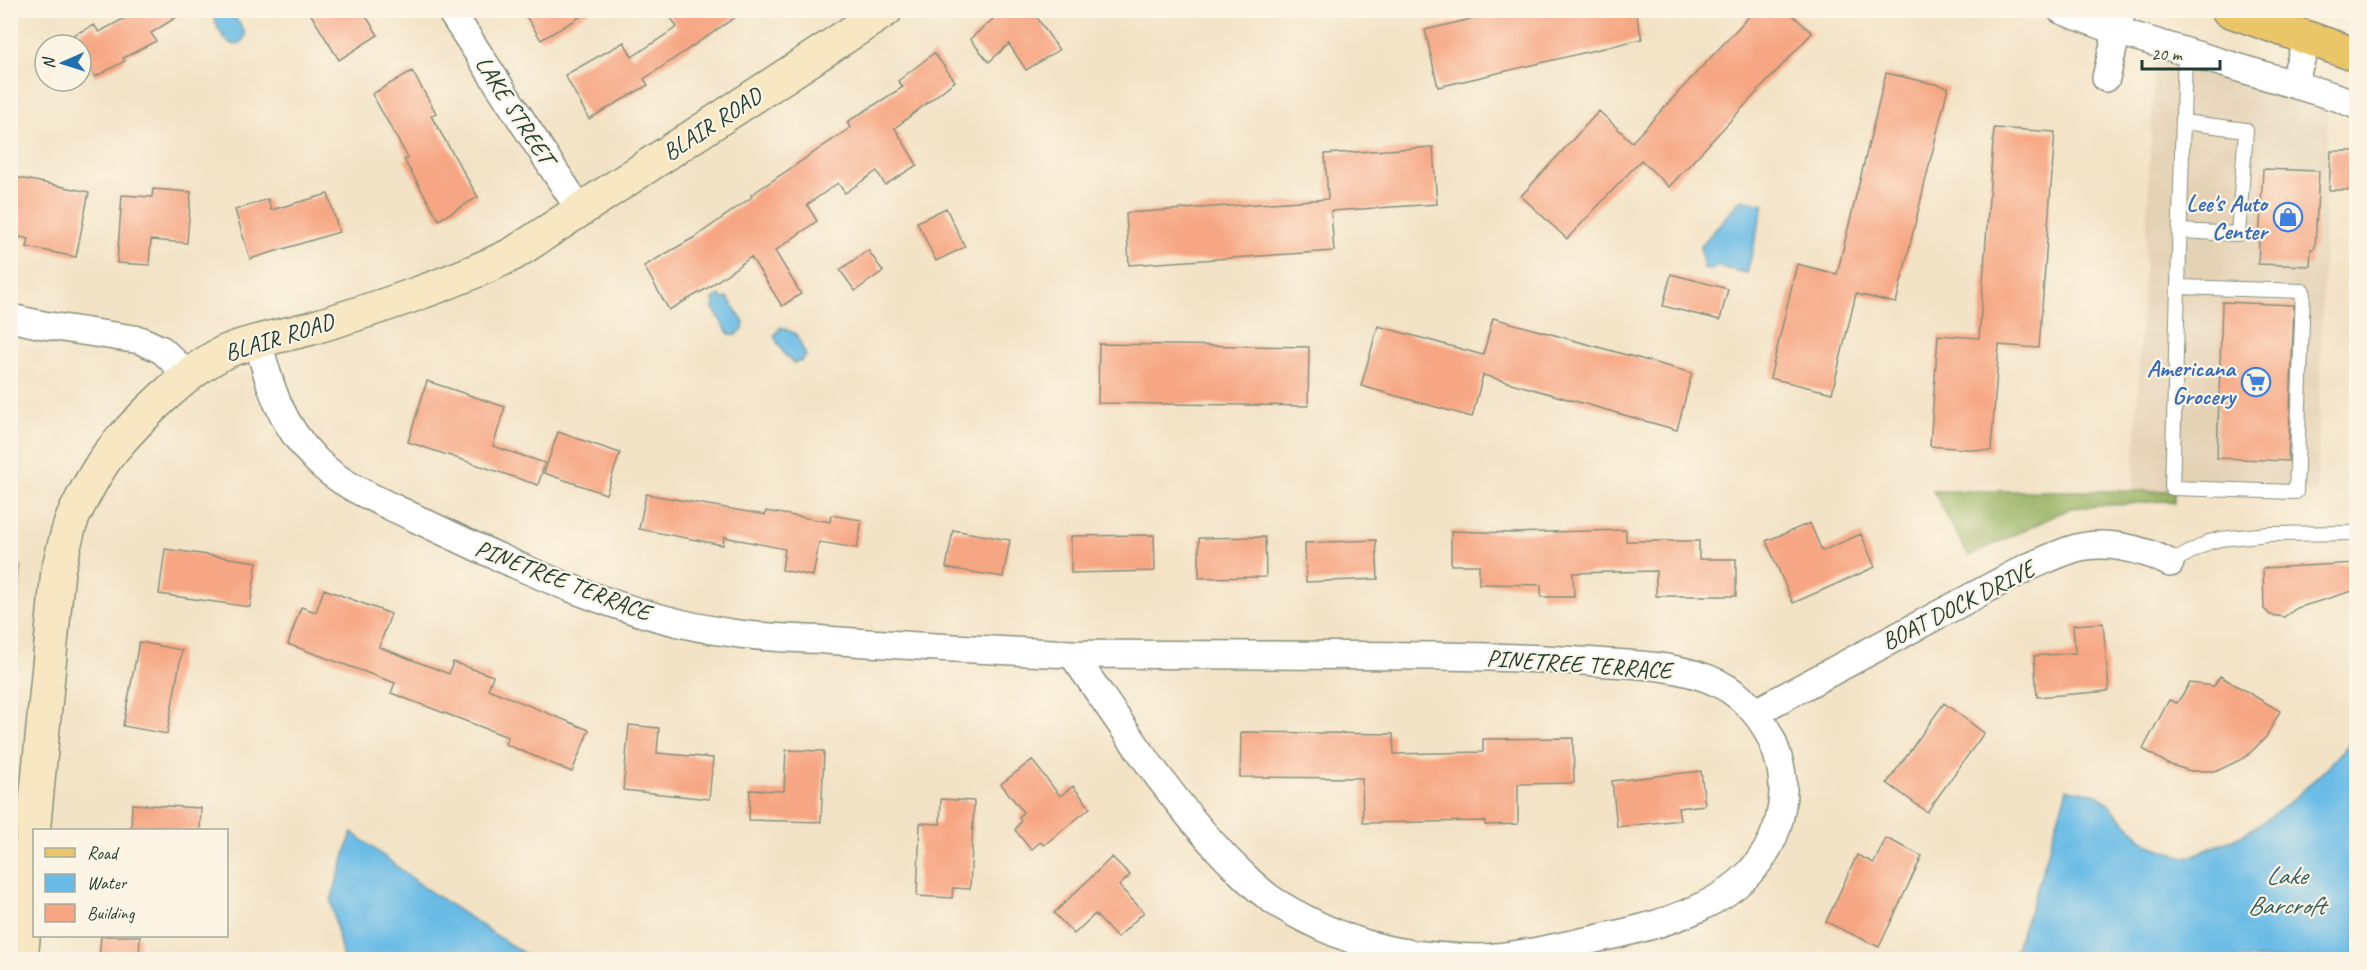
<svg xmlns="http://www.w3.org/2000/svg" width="2367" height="970" font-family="Caveat,sans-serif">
<rect width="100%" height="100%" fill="#fcf5e5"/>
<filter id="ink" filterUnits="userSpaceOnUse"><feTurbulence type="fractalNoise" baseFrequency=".0167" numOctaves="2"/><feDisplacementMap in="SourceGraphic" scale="12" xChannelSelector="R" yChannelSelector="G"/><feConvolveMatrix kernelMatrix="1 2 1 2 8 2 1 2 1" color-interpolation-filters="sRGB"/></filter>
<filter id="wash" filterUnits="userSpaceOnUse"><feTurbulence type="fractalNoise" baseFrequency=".008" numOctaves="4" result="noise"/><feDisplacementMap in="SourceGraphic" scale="24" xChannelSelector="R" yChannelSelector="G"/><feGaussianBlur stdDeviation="1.35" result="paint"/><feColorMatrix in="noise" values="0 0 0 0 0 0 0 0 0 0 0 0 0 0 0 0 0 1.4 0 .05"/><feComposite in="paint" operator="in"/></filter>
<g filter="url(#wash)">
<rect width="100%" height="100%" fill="#f3e3c6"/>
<path fill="#e4d2b5" d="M2155,54L2328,110L2317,492L2133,491Z"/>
<path fill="#99b264" stroke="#5c784c" stroke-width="1.5" d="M1933,491H2174V503L2164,501L2071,508L1969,556Z
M11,565L21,567L11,665L10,565Z"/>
<path fill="#6abce6" stroke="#447c8d" stroke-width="1.5" d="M214,11H230C234,17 240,24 244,31C246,35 245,36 243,40C231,57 211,22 214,11Z
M1741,199L1764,204L1747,273L1715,266L1713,270L1704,268L1700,247Z
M720,295L722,299L728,298L744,323L743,329L735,335L729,334L713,308L714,303L713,299Z
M781,327L796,334L806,356L802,361L793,363L784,354L774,336Z
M2356,736V959H2012L2036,892L2067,789L2098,794L2147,844L2187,858C2208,849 2231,842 2250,830C2290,806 2326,771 2356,736Z
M352,832L426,889L532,959H343L331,901Z"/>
<g id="blocks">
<path fill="#f6a682" d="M140,10H188L151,33L156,41L123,58L125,61L95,77L81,50V45H78L73,35L94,25L99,32Z
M308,10H362L378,35L339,60Z
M522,10H592L541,40Z
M666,10H746L644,79L648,85L589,119L565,75L624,42L632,57L677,27Z
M988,10H1032L1059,50L1026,70L1009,44L989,62L970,39L993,19Z
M1509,10H1635L1642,39L1438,87L1425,30Z
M1755,10H1787L1812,33L1669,187L1641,160L1567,239L1521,196L1599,111L1632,142Z
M934,53L955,81L895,128L917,165L885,185L877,171L845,193L838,183L807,205L817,221L775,251L801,294L782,306L751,257L706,289L669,310L644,266L695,237L752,197L751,195L850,128L847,122L903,87L898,81Z
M412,71L436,113L431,116L478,197L439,220L404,160L408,158L372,94Z
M1886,73L1948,87L1896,303L1856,294L1832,393L1770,378L1797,264L1837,274Z
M1994,128L2055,132L2039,348L1999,345L1991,451L1930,446L1938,335L1979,338Z
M1433,147L1437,204L1331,211L1334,251L1129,265L1126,213L1328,199L1325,154Z
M2331,151H2356V190H2329Z
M2263,169L2319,171L2315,248L2311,249L2310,266L2258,264Z
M10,176L89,192L76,257L27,247L29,239L10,235Z
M153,189L191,192L187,243L151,240L149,265L117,263L122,195L152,197Z
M328,194L339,232L250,259L235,210L268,199L271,210Z
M946,208L965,247L936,261L917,222Z
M868,250L883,271L855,291L840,270Z
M1671,274L1728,289L1720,320L1663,306Z
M2222,302L2294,305L2288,461L2217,458Z
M1493,318L1692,373L1677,430L1483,375L1472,417L1361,386L1378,326L1483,355Z
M1099,344L1309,347L1308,406L1098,403Z
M427,381L505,407L493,446L545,463L538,485L408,442Z
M558,432L620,453L606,494L544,473Z
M646,494L765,515L766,511L830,522L831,515L862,520L857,548L819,542L813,576L782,570L785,549L724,537L723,545L639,529Z
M1810,523L1822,551L1861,534L1875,567L1793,603L1766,541Z
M953,530L1010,540L1003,577L946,568Z
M1626,530V541H1699V559H1736V596H1656V571L1573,573L1574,597H1541V585L1479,584V565H1451V531L1511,533Z
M1154,535L1155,571L1071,573V536Z
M1265,537L1266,577L1199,578V538Z
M1376,540L1378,579L1306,582L1305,543Z
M165,549L257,562L250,607L159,594Z
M2356,563V590L2297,608L2284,617L2270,615L2264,609L2263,568Z
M324,589L391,614L379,647L449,674L453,662L493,676L488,689L589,730L572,772L505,744L508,737L391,693L395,683L288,644L301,607L316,612Z
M2103,623L2109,691L2037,697L2034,656L2075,653L2073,625Z
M139,642L182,650L167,734L123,726Z
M2220,676L2280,711L2266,737L2246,757L2217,771H2191L2168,764L2143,749L2169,700L2177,703L2190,683L2214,686Z
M1944,703L1984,733L1927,812L1887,783Z
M629,725L659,728L657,753L713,758L709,799L623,790Z
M1241,732L1393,734L1394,754L1483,752V739L1573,738L1574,783L1518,784V824L1485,825V821L1363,823L1362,778L1240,777Z
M786,750L824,751L821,822L749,820L750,790L784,791Z
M1032,760L1060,796L1073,786L1090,808L1044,845L1040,842L1031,850L1015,830L1021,821L1019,818L1023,812L1001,784Z
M1701,771L1705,805L1678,808L1680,820L1617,827L1612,781Z
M941,799L974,801L970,889L953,888L952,898L917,896L920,823L940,824Z
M132,804L201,808L200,831H131Z
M1886,838L1922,856L1879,947L1826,922L1857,855L1874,863Z
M1112,857L1130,875L1119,886L1144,912L1117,938L1095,914L1074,934L1054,913Z
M101,936H140L139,960H99Z"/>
</g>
</g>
<g filter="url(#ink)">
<use href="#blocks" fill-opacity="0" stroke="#89907d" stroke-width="1.5"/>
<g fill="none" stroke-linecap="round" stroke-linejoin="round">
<g stroke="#89907d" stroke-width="16">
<path id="lane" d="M2180,231L2238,234L2246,130L2183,122
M2178,287L2303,291L2296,492L2172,488L2185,51
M2170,563L2209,542L2220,539L2268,534L2356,533"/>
</g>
<g stroke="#89907d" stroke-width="30">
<path id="street" d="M450,10L580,210
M2061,10L2117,31L2339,98L2356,105
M2106,78L2122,10
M2293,84L2308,38
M10,318L43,325L140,340L162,350L188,375
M258,341C270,388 281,425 317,461C344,488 383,502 417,519C516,566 623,618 732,633C762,638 794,638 825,640C907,646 990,650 1072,654C1121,723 1167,796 1226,858C1242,874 1258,891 1277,903C1313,925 1353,943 1395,951C1423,956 1452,958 1480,958C1514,957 1548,949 1581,942C1653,927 1751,908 1777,827C1783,808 1785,789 1781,769C1773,731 1753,701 1718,683C1685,667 1645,665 1609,663C1552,658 1496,657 1439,656C1317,655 1194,655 1072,654
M1756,712L2026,568C2041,562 2055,555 2070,550C2102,539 2141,548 2170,563"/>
</g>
<g stroke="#89907d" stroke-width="36">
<path id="secondary" d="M21,960L58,570C63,553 66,534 73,517C83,496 95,473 109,454C136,421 187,370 225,352C251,341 280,336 308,329C378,308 447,286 513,254L886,10"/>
</g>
<g stroke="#89907d" stroke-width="36">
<path id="primary" d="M2228,10L2356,55"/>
</g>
<use href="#lane" stroke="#fff" stroke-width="14"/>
<use href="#street" stroke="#fff" stroke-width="27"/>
<use href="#secondary" stroke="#f7e8c3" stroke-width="33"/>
<use href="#primary" stroke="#ebc669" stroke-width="33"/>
</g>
</g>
<defs>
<g id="shop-ring" transform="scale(1.5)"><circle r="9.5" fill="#fcf5e5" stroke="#3f7fe0" stroke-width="1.5"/><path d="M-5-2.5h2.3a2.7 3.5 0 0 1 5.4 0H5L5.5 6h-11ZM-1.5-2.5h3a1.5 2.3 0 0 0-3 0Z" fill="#3f7fe0"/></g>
<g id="supermarket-ring" transform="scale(1.5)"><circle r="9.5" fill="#fcf5e5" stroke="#3f7fe0" stroke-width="1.5"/><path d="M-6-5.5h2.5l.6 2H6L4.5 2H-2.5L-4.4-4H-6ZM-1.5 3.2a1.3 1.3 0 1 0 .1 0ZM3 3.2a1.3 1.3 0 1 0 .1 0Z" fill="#3f7fe0"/></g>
</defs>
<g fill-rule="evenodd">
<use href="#shop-ring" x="2288" y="217"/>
<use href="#supermarket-ring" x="2256" y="382"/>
</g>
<g text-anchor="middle" stroke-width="4.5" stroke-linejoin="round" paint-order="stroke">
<g font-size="24" fill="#1f3d34" stroke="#fcf5e5">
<text transform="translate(515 110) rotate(57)" y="8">LAKE STREET</text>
<text transform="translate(712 124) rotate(-33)" y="8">BLAIR ROAD</text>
<text transform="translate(279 337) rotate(-17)" y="8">BLAIR ROAD</text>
<text transform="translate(563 580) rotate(21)" y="8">PINETREE TERRACE</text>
<text transform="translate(1958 605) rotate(-27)" y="8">BOAT DOCK DRIVE</text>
<text transform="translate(1579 664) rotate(4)" y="8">PINETREE TERRACE</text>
</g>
<g font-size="24" font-weight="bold" fill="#366cbe" stroke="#fcf5e5" text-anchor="end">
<text x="2267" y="211">Lee's Auto<tspan x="2267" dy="28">Center</tspan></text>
<text x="2235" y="376">Americana<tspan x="2235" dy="28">Grocery</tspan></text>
</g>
<g font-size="26" font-style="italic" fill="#325d60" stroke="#fcf5e5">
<text x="2286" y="884">Lake<tspan x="2286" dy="30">Barcroft</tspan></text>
</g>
</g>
<rect width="2367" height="970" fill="none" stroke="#fcf5e5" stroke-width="36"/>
<rect x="33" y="829" width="195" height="108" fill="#fcf5e5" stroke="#a4ab9e" stroke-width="1.5"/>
<rect x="45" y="848" width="30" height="9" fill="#ebc669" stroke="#a4ab9e" stroke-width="1.5"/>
<text x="87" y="859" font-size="18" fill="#1f3d34">Road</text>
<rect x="45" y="874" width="30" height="18" fill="#6abce6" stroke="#a4ab9e" stroke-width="1.5"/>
<text x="87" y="889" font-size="18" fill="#1f3d34">Water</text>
<rect x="45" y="904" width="30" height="18" fill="#f6a682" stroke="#a4ab9e" stroke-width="1.5"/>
<text x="87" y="919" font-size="18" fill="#1f3d34">Building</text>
<g transform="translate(63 63) rotate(267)"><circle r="28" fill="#fcf5e5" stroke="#a4ab9e" stroke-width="1.5"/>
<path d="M0-4.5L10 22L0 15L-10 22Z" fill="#1f6fb2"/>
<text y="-9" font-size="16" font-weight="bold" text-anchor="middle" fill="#1f3d34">N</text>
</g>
<path d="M2142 60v9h78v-9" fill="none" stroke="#1f3d34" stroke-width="3"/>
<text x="2151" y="60" font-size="18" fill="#1f3d34" stroke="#fcf5e5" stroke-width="4.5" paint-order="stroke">20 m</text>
</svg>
